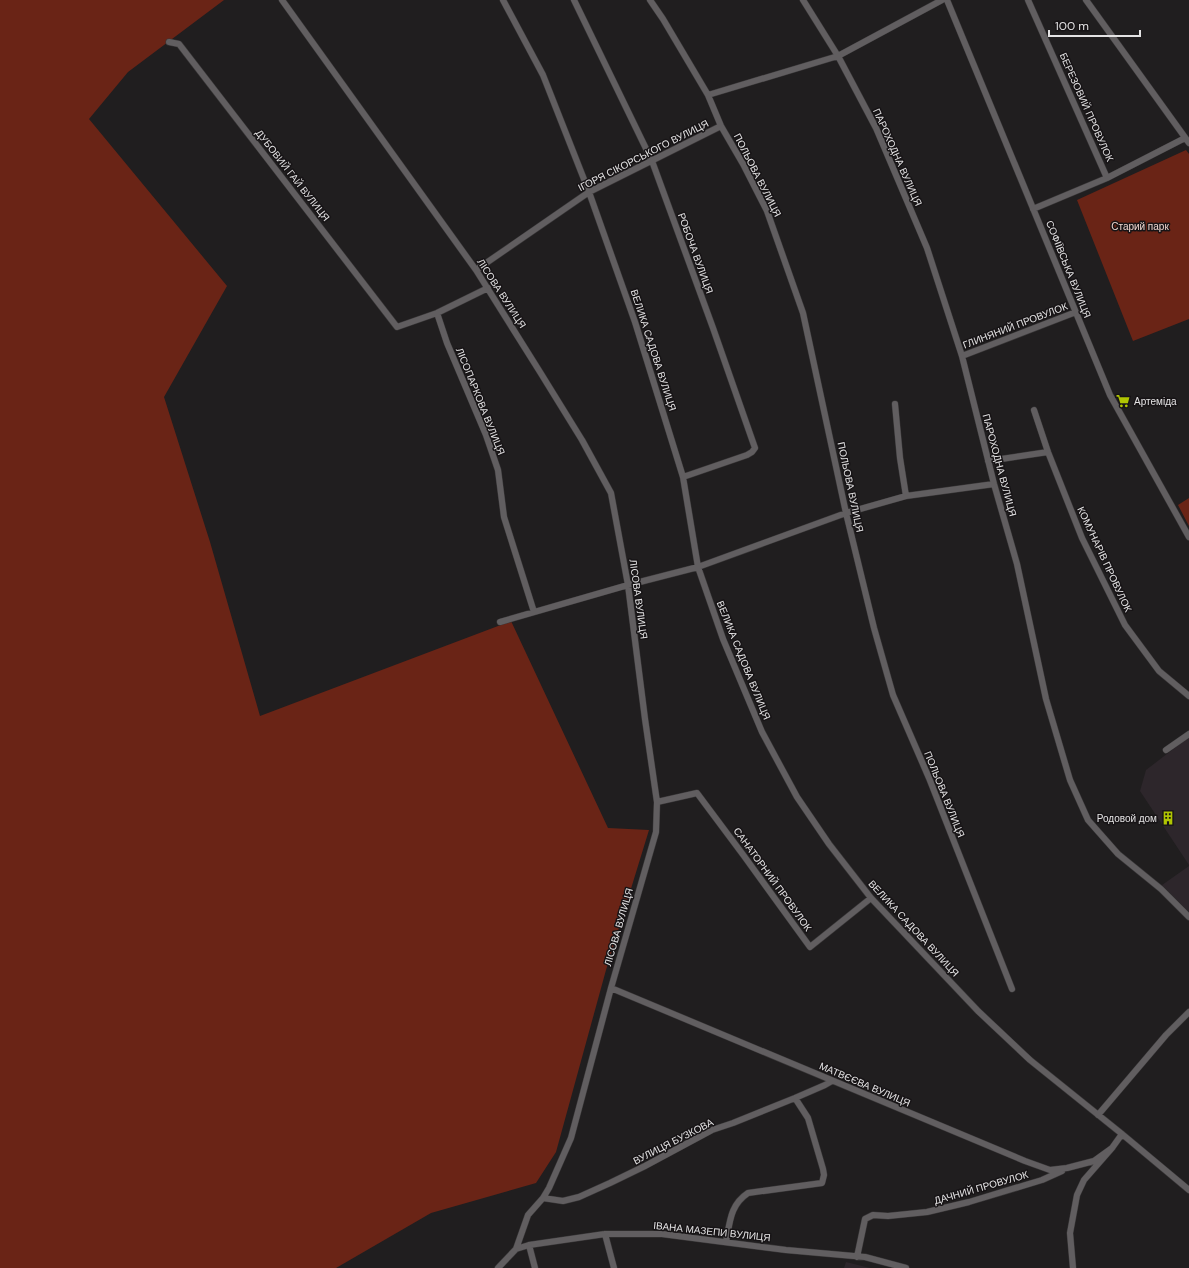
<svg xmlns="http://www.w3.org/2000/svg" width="1189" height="1268" font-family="'DM Sans',sans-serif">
<rect width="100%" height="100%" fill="#201e1f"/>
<path fill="#2d262b" d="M1189,737V865L1140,791L1146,770Z
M1189,866V912L1162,885Z
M846,1262L870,1268H844Z"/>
<path fill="#6a2416" d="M0,0H224L128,72L89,119L227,286L164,397L210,542L260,716L511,621L608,828L649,830L606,970L556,1152L536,1183L431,1213L336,1268H0Z
M1186,150L1189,154V319L1133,341L1077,200Z
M1189,498V526L1178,505Z"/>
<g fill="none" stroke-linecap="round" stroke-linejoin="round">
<g stroke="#3a3839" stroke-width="7">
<path id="minor" d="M282,0L476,270L540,372L582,440L611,493L628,585L645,719L657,802L656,832L611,988L571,1138L549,1188L543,1198L528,1215L516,1249L498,1268
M503,0L543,75L589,192L635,322L683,477L698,567L723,639L762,732L797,797L829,844L871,898L978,1011L1030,1060L1122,1134L1189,1190
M574,0L652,161L713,328L755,448L752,452L747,455L683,477
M650,0L663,19L708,95L721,126L743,164L767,211L803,313L846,513L874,628L893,695L929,778L1012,989
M803,0L838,56L876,128L927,248L962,356L994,484L1017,564L1046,699L1070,780L1088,820L1118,854L1161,889L1189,917
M947,0L1110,395L1189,537
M1028,0L1107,178
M1086,0L1189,143
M169,42L179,44L397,327L437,313L488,288
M708,95L838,56L942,0
M1033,209L1107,178L1185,138
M476,270L589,192L721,126
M437,313L447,343L486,435L498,470L504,517L534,612
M962,356L1076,312
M895,404L900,458L906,496
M1034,410L1048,452L1082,538L1125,625L1159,671L1189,696
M988,461L1048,452
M500,622L628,585L698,567L846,513L906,496L994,484
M1166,750L1189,734
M657,802L697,793L744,856L810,947L871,898
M611,988L1025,1161L1050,1170L1067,1168L1094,1161L1112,1148
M1098,1115L1166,1035L1189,1012
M543,1198L563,1201L579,1197L610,1183L645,1166L712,1130L733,1123L795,1098L825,1085L832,1081
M605,1234L614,1268
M726,1242C730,1222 730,1205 748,1193L822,1183L824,1175L823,1169L808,1118L795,1098
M529,1245L535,1268
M516,1249L529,1245L605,1234H662L786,1250L865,1257L906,1268
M857,1257L865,1219L873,1215L888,1216L927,1212L969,1202L1042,1180L1062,1171
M1073,1268L1070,1233L1077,1195L1084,1180L1112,1148L1122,1134"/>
</g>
<use href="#minor" stroke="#615e60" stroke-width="6"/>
</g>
<defs>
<g id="supermarket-bare" transform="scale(1.08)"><path d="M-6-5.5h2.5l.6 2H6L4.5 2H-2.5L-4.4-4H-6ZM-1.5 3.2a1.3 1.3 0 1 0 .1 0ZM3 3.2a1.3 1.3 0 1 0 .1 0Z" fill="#b0c502" stroke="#171416" stroke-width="2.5" paint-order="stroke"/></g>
<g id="building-bare" transform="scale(1.08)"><path d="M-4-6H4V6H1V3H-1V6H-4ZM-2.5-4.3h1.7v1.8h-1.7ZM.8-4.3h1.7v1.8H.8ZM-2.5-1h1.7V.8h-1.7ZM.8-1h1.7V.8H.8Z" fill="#b0c502" stroke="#171416" stroke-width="2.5" paint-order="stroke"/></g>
</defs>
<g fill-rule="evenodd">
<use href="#supermarket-bare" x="1123" y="401"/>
<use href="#building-bare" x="1168" y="818"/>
</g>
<g text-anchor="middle" stroke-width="3" stroke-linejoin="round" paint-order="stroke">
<g font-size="10" fill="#e4e3e4" stroke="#171416">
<text transform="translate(1087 107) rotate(66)" y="4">БЕРЕЗОВИЙ ПРОВУЛОК</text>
<text transform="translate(643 155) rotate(-27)" y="4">ІГОРЯ СІКОРСЬКОГО ВУЛИЦЯ</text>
<text transform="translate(898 157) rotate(66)" y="4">ПАРОХОДНА ВУЛИЦЯ</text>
<text transform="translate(293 175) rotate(52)" y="4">ДУБОВИЙ ГАЙ ВУЛИЦЯ</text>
<text transform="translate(758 175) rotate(63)" y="4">ПОЛЬОВА ВУЛИЦЯ</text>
<text transform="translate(696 253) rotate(70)" y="4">РОБОЧА ВУЛИЦЯ</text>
<text transform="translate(1069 269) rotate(68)" y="4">СОФІЇВСЬКА ВУЛИЦЯ</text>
<text transform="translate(502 293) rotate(57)" y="4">ЛІСОВА ВУЛИЦЯ</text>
<text transform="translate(1015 325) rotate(-21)" y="4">ГЛИНЯНИЙ ПРОВУЛОК</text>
<text transform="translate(654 350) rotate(72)" y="4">ВЕЛИКА САДОВА ВУЛИЦЯ</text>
<text transform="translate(481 401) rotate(68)" y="4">ЛІСОПАРКОВА ВУЛИЦЯ</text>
<text transform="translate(1000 465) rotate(75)" y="4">ПАРОХОДНА ВУЛИЦЯ</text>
<text transform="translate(851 487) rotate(78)" y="4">ПОЛЬОВА ВУЛИЦЯ</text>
<text transform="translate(1105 559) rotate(65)" y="4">КОМУНАРІВ ПРОВУЛОК</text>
<text transform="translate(639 599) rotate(82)" y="4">ЛІСОВА ВУЛИЦЯ</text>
<text transform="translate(744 660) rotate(68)" y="4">ВЕЛИКА САДОВА ВУЛИЦЯ</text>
<text transform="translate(945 794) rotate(68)" y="4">ПОЛЬОВА ВУЛИЦЯ</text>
<text transform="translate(773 879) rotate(54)" y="4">САНАТОРНИЙ ПРОВУЛОК</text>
<text transform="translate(618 927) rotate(-74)" y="4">ЛІСОВА ВУЛИЦЯ</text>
<text transform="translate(914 928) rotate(47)" y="4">ВЕЛИКА САДОВА ВУЛИЦЯ</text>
<text transform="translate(865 1084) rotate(23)" y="4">МАТВЄЄВА ВУЛИЦЯ</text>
<text transform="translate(673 1141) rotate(-27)" y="4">ВУЛИЦЯ БУЗКОВА</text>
<text transform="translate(981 1187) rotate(-16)" y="4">ДАЧНИЙ ПРОВУЛОК</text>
<text transform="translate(712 1231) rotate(6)" y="4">ІВАНА МАЗЕПИ ВУЛИЦЯ</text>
</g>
<g font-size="10" fill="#f0d7d1" stroke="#171416">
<text x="1140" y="230">Старий парк</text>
</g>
<g font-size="10" fill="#e4e3e4" stroke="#171416" text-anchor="start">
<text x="1134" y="405">Артеміда</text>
<text x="1157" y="822" text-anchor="end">Родовой дом</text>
</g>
</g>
<path d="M1049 30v6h91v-6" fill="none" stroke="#e4e3e4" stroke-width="2"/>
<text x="1055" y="30" font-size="12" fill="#e4e3e4" stroke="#171416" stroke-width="3" paint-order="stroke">100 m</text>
</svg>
